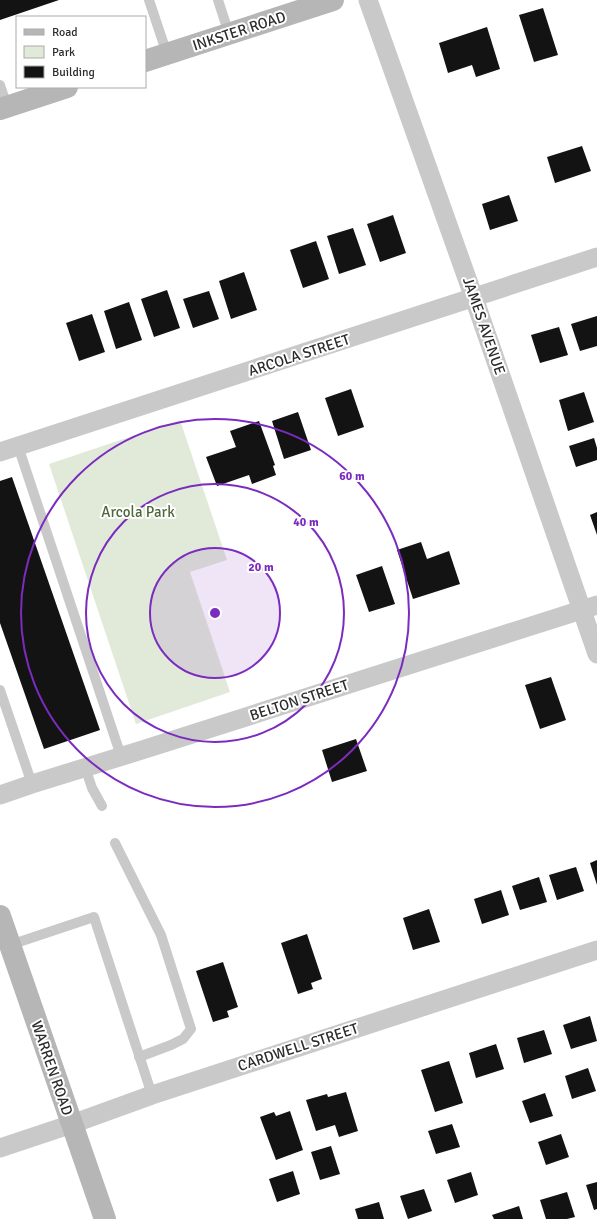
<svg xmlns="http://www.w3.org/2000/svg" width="597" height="1219" font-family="Signika,sans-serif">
<rect width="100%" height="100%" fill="#fff"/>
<path fill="#e1ead9" d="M180,420L227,560L190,572L230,692L136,724L49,464Z"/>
<path fill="#131313" d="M0,0H59L0,20Z
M543,8L558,55L534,62L519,15Z
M487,27L500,69L476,77L472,65L448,73L439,43Z
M582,146L591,171L555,183L547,157Z
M509,195L518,221L490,230L482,204Z
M393,215L406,253L380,262L367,224Z
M353,228L366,265L339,274L327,236Z
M316,241L329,279L303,288L290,250Z
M244,272L257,310L231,319L219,281Z
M167,290L180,328L154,337L141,299Z
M209,291L219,319L193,328L183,299Z
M129,302L142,340L116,349L104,311Z
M92,314L105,352L79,361L66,323Z
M597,316V346L580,351L571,324Z
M559,327L568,355L540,363L531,335Z
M351,389L364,427L338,436L325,398Z
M584,392L594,422L568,431L559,400Z
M298,412L311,450L284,459L272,421Z
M259,421L275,465L273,466L276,475L252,484L249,475L217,486L206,457L236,447L230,431Z
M594,438L597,448V460L576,467L569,446Z
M12,477L100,730L44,749L0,623V481Z
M597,512V535L590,515Z
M421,542L427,559L449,551L460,584L413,599L397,550Z
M382,566L395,604L369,612L356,575Z
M551,677L566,720L540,729L525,685Z
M356,739L367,771L332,782L322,750Z
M597,860V885L590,863Z
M576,867L584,891L557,900L549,875Z
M539,877L547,902L520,910L512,886Z
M501,890L509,915L482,924L474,899Z
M429,909L440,942L413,950L403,918Z
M307,934L322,979L311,983L313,989L298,994L281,943Z
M223,962L238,1007L227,1011L229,1017L213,1022L196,971Z
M590,1016L597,1041L571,1049L563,1025Z
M544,1030L552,1054L524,1063L517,1038Z
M496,1044L504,1069L476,1078L469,1053Z
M449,1061L463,1103L435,1112L421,1070Z
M588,1068L596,1091L572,1099L565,1076Z
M346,1092L358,1131L339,1137L335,1125L316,1131L306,1100L327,1094L328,1097Z
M545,1093L553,1116L530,1123L522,1101Z
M290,1111L303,1150L276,1160L260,1117L274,1112L276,1116Z
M452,1124L460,1147L436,1154L428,1131Z
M561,1134L569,1157L546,1165L538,1142Z
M331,1146L340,1174L320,1180L311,1152Z
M293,1171L300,1194L277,1202L269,1179Z
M471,1172L478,1195L455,1203L447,1180Z
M597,1182V1209L594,1210L586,1185Z
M424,1189L432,1211L408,1219L400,1196Z
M567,1192L575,1217L567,1219H546L540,1200Z
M379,1202L384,1219H358L355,1209Z
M519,1206L523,1219H494L492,1215Z"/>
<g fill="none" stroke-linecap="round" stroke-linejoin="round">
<path stroke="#c9c9c9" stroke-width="10" d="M149,0L167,54
M218,0L229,34
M0,85L7,106
M18,446L121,756
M0,690L32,784
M85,767L92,788L102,806
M115,843L161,935L191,1029L183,1039L171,1045L139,1057
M10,945L94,917L152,1095"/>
<path stroke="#c9c9c9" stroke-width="19" d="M368,0L474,298L597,654
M0,452L597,257
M0,795L32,784L142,750L597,605
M0,1148L72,1124L152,1095L597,950"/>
<path stroke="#b6b6b6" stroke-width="22" d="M145,61L333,0
M0,109L67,87
M0,916L105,1219"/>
</g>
<circle cx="215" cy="613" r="65" fill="#7b2cbf" fill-opacity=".12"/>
<g fill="none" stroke="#7b2cbf" stroke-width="2">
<circle cx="215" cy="613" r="65"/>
<circle cx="215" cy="613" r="129"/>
<circle cx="215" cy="613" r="194"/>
</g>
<g text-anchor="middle" stroke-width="4" stroke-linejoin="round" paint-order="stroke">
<g font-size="15" fill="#2c2c2c" stroke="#fff">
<text transform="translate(239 31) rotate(-18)" y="5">INKSTER ROAD</text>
<text transform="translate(484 326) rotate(71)" y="5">JAMES AVENUE</text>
<text transform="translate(299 355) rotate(-18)" y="5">ARCOLA STREET</text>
<text transform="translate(299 700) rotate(-18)" y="5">BELTON STREET</text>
<text transform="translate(298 1047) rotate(-18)" y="5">CARDWELL STREET</text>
<text transform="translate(52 1068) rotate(71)" y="5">WARREN ROAD</text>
</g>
<g font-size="15" fill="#4d673a" stroke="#fff">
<text x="138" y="517">Arcola Park</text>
</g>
</g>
<circle cx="215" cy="613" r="6" fill="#7b2cbf" stroke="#fff" stroke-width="2"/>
<g font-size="12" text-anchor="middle" font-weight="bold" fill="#7b2cbf" stroke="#fff" stroke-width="4" stroke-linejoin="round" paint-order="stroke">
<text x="352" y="480">60 m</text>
<text x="306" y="526">40 m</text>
<text x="261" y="571">20 m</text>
</g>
<rect x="16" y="16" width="130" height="72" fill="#ffffff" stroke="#ababab"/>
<rect x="24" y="29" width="20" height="6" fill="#b6b6b6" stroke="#ababab"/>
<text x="52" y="36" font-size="12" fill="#2c2c2c">Road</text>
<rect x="24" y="46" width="20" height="12" fill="#e1ead9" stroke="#ababab"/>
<text x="52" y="56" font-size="12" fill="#2c2c2c">Park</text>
<rect x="24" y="66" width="20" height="12" fill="#131313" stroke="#ababab"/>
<text x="52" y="76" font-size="12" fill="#2c2c2c">Building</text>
</svg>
